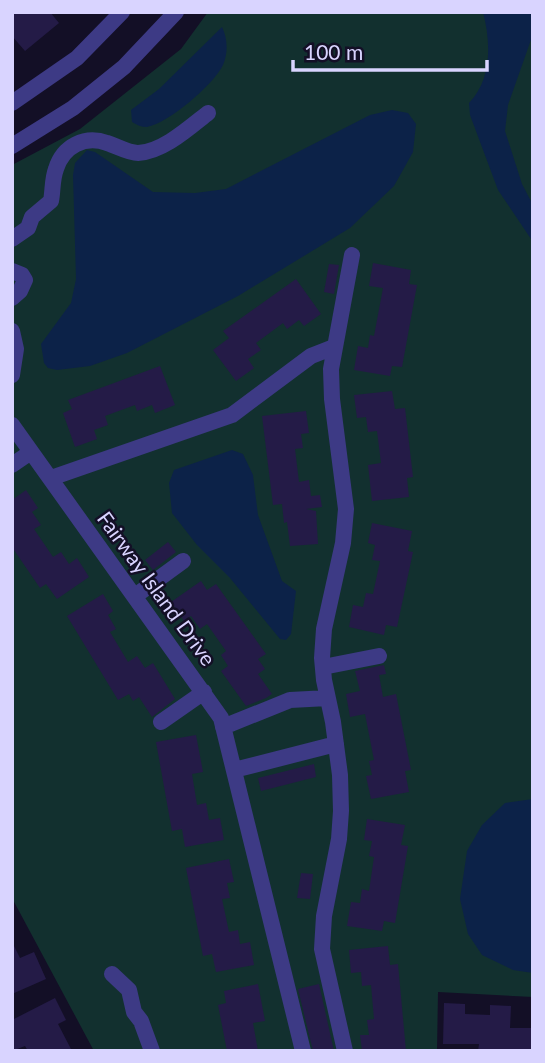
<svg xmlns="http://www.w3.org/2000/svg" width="545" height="1063" font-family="Lato,sans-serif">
<rect width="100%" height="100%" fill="#130f26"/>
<path fill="#12302f" d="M208,12H533V997L438,992L437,1051H94L12,898V165L80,129L181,49Z"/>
<path fill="#0c2248" d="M483,12H533V34L508,105L505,131L522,184L533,205V242L498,190L470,115L469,103C492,79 491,43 483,12Z
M222,27C228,39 228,53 223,65C214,84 169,123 147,127C141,127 137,125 132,122L131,110L159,89Z
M392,110L408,113L416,124L413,152L394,186L350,228L238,296L127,353L90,366L57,370L48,368L44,363L41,344L71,303L76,279L73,175L75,163L87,150L95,152L153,192L195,193L226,189L370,115Z
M232,450L243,454L253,475L258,515L282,581L296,591L291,634L286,640L280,639L230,578L197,545L172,513L169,483L174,470Z
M533,799V973L513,970L482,955L468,934L460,899L467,851L482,825L505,803Z"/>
<path fill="#241b47" d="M12,12H50L59,23L25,51L12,36Z
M373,263L411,270L409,284L417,285L402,367L392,366L390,376L354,370L358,346L368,348L370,335L374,336L383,288L369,286Z
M329,264L339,265L334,294L324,292Z
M296,279L321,314L304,326L299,320L287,329L283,323L256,343L261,350L248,359L254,368L236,381L213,350L229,338L223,331Z
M160,366L175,405L155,413L152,405L137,411L135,405L105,416L108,425L94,430L97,439L75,447L63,413L72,409L68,400Z
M392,391L395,409L405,408L413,477L407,478L409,497L372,501L368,465L381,463L377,431L368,432L366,417L357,418L354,395Z
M306,411L309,433L301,434L303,448L295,449L299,482L309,480L311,496L320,495L322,507L306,509L316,511L318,544L290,546L287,522L284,523L282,504L273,505L262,416Z
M26,490L38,508L32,512L41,525L34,529L53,557L61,552L69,564L77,558L89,577L57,599L46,584L40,588L12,547V500Z
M372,523L412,531L408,551L413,552L397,627L386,625L384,635L349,627L353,605L363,607L366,593L373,594L380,561L372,560L375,545L368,543Z
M168,542L176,552L153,570L145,560Z
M201,581L207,590L216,584L266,654L258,659L265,669L258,674L272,694L266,698L246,706L221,671L228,666L221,655L226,651L207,624L200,629L191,616L184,621L171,602Z
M103,594L113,611L108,615L116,629L110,632L128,662L137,656L145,668L153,663L175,699L152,717L139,697L133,701L129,694L118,700L67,616Z
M384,665L386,674L379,675L383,697L396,694L411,770L405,771L409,792L371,799L366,776L372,775L369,761L374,760L365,714L350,717L346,694L360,691L355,671Z
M196,735L203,772L192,774L197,805L206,803L209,820L220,818L224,840L185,847L182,829L172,831L156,742Z
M314,764L316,777L261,791L258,778Z
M367,819L405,825L401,845L408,846L395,923L384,921L382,931L347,926L351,902L360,903L362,889L369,891L374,857L369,856L372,841L364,840Z
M229,859L234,882L227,883L230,898L222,899L229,932L238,930L240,944L250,942L254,965L216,972L212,954L203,956L186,868Z
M301,873L313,874L310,899L297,898Z
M12,942L20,958L34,952L46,979L12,994Z
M388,946L390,965L398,964L406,1051H362L360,1035H369L367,1020L374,1019L371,985L362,986L361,972L351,973L349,950Z
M258,984L265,1021L253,1023L258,1051H227L218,1005L226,1003L224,991Z
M319,984L334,1051H313L298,989Z
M55,998L66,1020L58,1024L72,1051H28L25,1046L12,1051V1020Z
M444,1003L465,1004V1014L490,1015V1005L511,1006L510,1028H533V1051H478L479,1044H443Z"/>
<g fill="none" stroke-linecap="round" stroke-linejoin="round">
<path stroke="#3d3a85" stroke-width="16" d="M12,103L77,58L122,12
M12,146L73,108L124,67L176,12
M12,239L28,228L32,217L51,201C53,191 52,179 56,169C63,146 85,135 107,143C117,146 128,153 138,153C163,152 190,127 208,113
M12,271L22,275L25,280L20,291L12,298
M12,331L16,349L12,375
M12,425L221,718L303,1051
M12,465L31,452
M51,478L232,415L311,356L334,347
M135,596L183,561
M323,667L379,656
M161,722L204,692
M223,727L290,700L328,698
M234,770L336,744
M112,974L129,990L134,1012L141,1021L152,1051
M345,1051L322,949L324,916L339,839L341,811L340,775L333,722L324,680L322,658L324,629L343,543L346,509L332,399L331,369L352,255"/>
</g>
<g text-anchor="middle" stroke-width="5" stroke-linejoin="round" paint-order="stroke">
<g font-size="21" fill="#d9d4ff" stroke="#130f26">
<text transform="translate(156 589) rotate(54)" y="7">Fairway Island Drive</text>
</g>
</g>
<rect width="545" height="1063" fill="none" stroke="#d9d4ff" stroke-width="28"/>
<path d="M293 60v10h194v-10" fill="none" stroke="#d9d4ff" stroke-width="3.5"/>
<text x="304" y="60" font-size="21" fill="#d9d4ff" stroke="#130f26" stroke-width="5" paint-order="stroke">100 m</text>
</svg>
